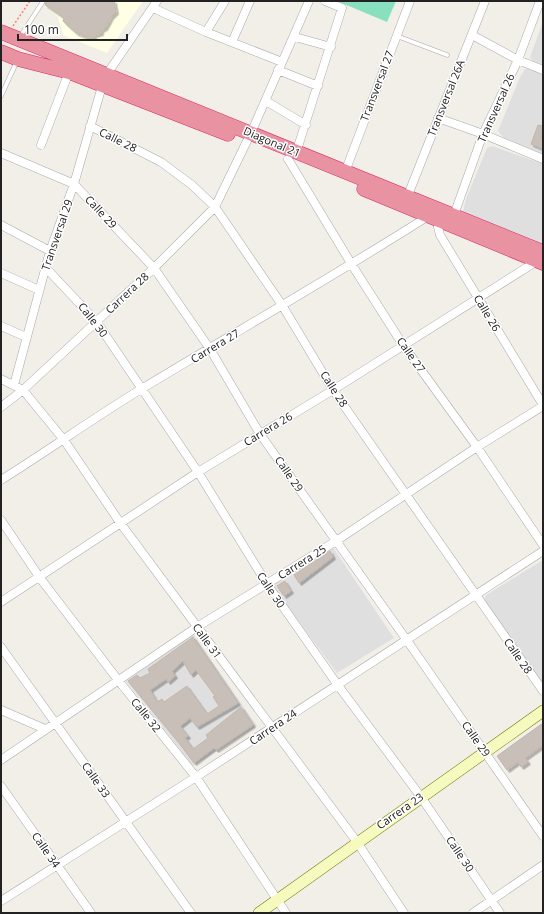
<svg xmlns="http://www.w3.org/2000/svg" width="544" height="914" font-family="'Open Sans',sans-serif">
<defs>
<filter id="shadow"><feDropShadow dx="2.5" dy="2.5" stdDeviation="0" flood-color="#0004"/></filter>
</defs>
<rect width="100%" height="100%" fill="#f2efe9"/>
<path fill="#e0dfdf" d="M543,22V65L533,61L530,57Z
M525,69H529L543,75V154L504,138L498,131L520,77Z
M492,146L543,164V247L465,215L463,212L466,199L487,148Z
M332,546L394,638L337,673L271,584Z
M543,560V685L484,602L486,595Z
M193,634L257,726L193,766L126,681Z"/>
<path fill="#ffffe5" d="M38,1H143L107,53L63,35L58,17Z"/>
<path fill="#88e0be" d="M337,1H396L387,22Z"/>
<path fill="#c7bfb8" stroke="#c4b6ab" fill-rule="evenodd" filter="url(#shadow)" d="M45,1H114L116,12L111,17L105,28L101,30V33L94,35V37H86L76,33L68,26L63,21L64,18L45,5Z
M538,125L543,126L541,140H543V149L531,144Z
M330,551L333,557L299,583L294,575Z
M285,581L291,591L284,596L277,586Z
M193,637L238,703L197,727L190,718L180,726L188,736L185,738L193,749L208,738L206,735L241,707L253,725L216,750L214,748L194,763L179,743L128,681L137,675L140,678L150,673L148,669ZM183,661L191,675L196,670L215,696L213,697L219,706L207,714L187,686L164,702L162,699L157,702L150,690L166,679L168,682L175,676L172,671Z
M543,723V745L525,758L528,762L521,767L518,762L507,770L497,756Z"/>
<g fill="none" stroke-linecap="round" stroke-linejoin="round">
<g stroke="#a9a9a9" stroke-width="5">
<path id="lane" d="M397,36L447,55
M20,37L42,3
M1,96L17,61"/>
</g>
<g stroke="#a9a9a9" stroke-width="9">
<path id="street" d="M153,8L206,32L282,62
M206,32L225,1
M472,35L518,60L543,70
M295,37L331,47
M232,42L250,1
M278,70L318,86
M107,74L157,1
M266,101L306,125
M438,118L483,134L543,159
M90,126L161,162L192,185L215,207L282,305L333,390L543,691
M251,133L309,1
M41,145L69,72
M1,153L74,184L154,268L210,349L260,434L406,639L543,836
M296,153L342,8L325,1
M288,159L352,265L403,345L477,447L543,545
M345,172L410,1
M408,195L485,1
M454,215L483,134L518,60L540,1
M440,220L438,227L440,235L543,405
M1,225L50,251
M45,267L96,321L198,472L267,584L337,684L421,797L500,913
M1,273L39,290
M1,326L26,337
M1,379L23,390L64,440L121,524L357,842L404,913
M14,385L50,251L74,184L102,86
M1,407L23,390L154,268L215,207L247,141
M1,480C49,450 95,417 143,388C239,330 336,275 430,215
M1,520L40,578L118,680L196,777L286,913
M1,602L198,472L333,390L537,261
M1,647L191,913
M1,710L45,729
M1,760L197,627L336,541L477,447L543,406
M1,786L91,913
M1,901L196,777L543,551
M473,913L543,865"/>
</g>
<g stroke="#707d05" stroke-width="12">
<path id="secondary" d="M259,913L543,711"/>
</g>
<g stroke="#dc2a67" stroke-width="15">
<path id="highway" d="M1,32L543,252
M1,52L18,59L69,72L228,134
M364,189L543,263"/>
</g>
<path stroke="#fa8072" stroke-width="1.5" stroke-dasharray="2 2" stroke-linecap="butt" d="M13,26L30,1"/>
<use href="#lane" stroke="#fff" stroke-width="4"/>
<use href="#street" stroke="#fff" stroke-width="8"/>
<use href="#secondary" stroke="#f7fabf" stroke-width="11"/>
<use href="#highway" stroke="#e892a2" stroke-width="14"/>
</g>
<g text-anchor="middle" stroke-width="3" stroke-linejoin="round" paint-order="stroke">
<g font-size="11" fill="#222" stroke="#fff">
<text transform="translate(377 86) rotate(-69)" y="4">Transversal 27</text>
<text transform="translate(446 98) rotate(-68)" y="4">Transversal 26A</text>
<text transform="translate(496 108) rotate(-66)" y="4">Transversal 26</text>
<text transform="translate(118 140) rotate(26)" y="4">Calle 28</text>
<text transform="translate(272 142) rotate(23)" y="4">Diagonal 21</text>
<text transform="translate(101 212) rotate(47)" y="4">Calle 29</text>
<text transform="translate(57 235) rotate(-71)" y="4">Transversal 29</text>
<text transform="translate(127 293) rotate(-43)" y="4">Carrera 28</text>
<text transform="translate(487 313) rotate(59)" y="4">Calle 26</text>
<text transform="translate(93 320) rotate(52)" y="4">Calle 30</text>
<text transform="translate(215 346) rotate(-31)" y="4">Carrera 27</text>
<text transform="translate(411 355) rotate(55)" y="4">Calle 27</text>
<text transform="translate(334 389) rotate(57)" y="4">Calle 28</text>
<text transform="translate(268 429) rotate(-31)" y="4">Carrera 26</text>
<text transform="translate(289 474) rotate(55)" y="4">Calle 29</text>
<text transform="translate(302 562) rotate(-32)" y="4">Carrera 25</text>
<text transform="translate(271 590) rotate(56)" y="4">Calle 30</text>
<text transform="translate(207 641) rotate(54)" y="4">Calle 31</text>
<text transform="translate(518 656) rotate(55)" y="4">Calle 28</text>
<text transform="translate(146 715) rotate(51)" y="4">Calle 32</text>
<text transform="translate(273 727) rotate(-34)" y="4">Carrera 24</text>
<text transform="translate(476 739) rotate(55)" y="4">Calle 29</text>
<text transform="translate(96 780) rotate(55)" y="4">Calle 33</text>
<text transform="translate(400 811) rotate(-35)" y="4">Carrera 23</text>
<text transform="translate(46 850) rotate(55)" y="4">Calle 34</text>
<text transform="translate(460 854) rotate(56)" y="4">Calle 30</text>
</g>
</g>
<rect width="544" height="914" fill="none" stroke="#222222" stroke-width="4"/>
<path d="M18 34v6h109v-6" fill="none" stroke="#222222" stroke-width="2"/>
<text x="24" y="34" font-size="12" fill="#222222" stroke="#ffffff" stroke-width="3" paint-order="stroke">100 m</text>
</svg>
